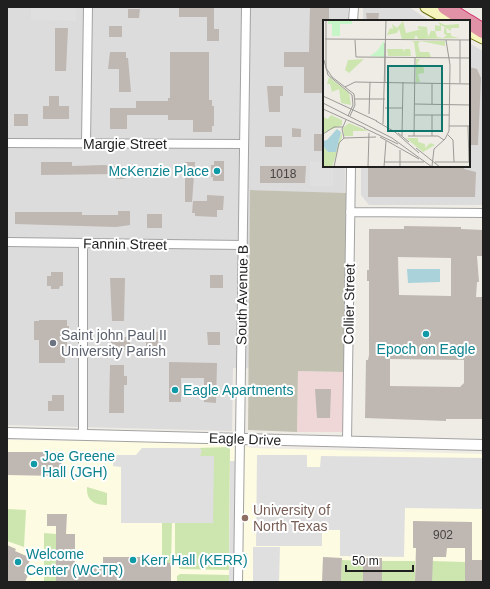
<svg xmlns="http://www.w3.org/2000/svg" width="490" height="589" font-family="Arial,sans-serif">
<rect width="100%" height="100%" fill="#efece6"/>
<path fill="#dddcdc" d="M7,7H348V21H324V166H345L344,371L233,368L232,431L7,425Z
M363,7H409L430,21H363Z
M469,43L483,51V205H369L361,195V166H469Z"/>
<path fill="#efd6d7" d="M298,371L344,372L343,432H297Z"/>
<path fill="#fdfbe1" d="M7,440L229,442L252,448L483,454V582H7Z"/>
<path fill="#c3c2b2" d="M250,190L346,193L344,372L298,371L297,432L248,430Z"/>
<path fill="#cde6af" d="M199,448L227,447L230,449L229,570L181,569L179,568L175,558V523H213V456H200L201,450Z
M87,487L107,493V505C95,505 86,501 87,487Z
M7,509L26,510L24,547L7,541Z
M162,523H172L171,563H162Z
M44,533L56,534V582H44Z
M342,560L363,561V582H341Z
M382,561H415V582H382Z
M432,561L465,562V582H432Z
M180,574L229,575V582H177V576Z"/>
<path fill="#dfdfdf" d="M31,7H76V21L31,20Z
M310,161L324,162V166H333V186H310Z
M142,448H199L202,450L200,456H214L213,523H121V467L113,466V455H136Z
M257,455H307V467H320L321,456L483,458V509L405,508L404,557L340,556V530H322V546H256Z
M230,461H240L238,582H229Z
M253,547H280L279,582H253Z"/>
<path fill="#a9d2da" d="M407,269H440V282L408,283Z"/>
<path fill="#bfb7b2" fill-rule="evenodd" d="M179,7H214V29H219V41H207V17H179Z
M310,7H329V21H324V93H304V67H284V52H309Z
M128,9H140L139,18H128Z
M366,13H379L378,21H367Z
M109,26H122V37H109Z
M55,28H68L66,71H55Z
M110,52H126V58H128L131,92H119V69H108Z
M170,52H209V100H212V106H214V126H212V132H193V120H168V115H127V129H110V108H136V101H168V98H170Z
M469,67L477,69L481,78L478,145H469Z
M267,86H283V96H280V112H269Z
M49,96H59V106H69V119H43V106H49Z
M14,114H28V126H14Z
M292,128L301,129V137H292Z
M314,134H324V151H314Z
M265,136H282V147H265Z
M214,161H224V181H213V177H211V165H214Z
M41,162H72V166L104,165L125,167V179H116V174L41,175Z
M185,162H195L192,202H185Z
M260,166H306L305,183H260Z
M368,166H465L464,169L476,172L475,197H368Z
M141,168H157V178H141Z
M207,195L224,196L223,210H217V217L195,216V213H192L193,201H207Z
M118,211H130V225L116,227L15,224V212H82V215H118Z
M147,214H162V228H147Z
M404,226L461,227V229L483,230V256H477L479,282H477L476,297H483V419H446V421L365,418L366,360H368L369,355V281H367V270H369V229H404ZM398,257L451,258V296L399,295ZM390,359L464,360V383L460,387L390,386Z
M51,272H63V286H60L59,289H51V286H47V276H51Z
M210,275H223V288H210Z
M110,278H125L124,321H112Z
M39,320H67V326H69V336H67V347H65V363H39V340H34V321H39Z
M146,332H158V355H146Z
M207,332H220V345H208Z
M111,337H130V350H111Z
M169,362L217,363L216,403L204,402V378H181V402H169Z
M110,365H124V376H127V385H124V413H109Z
M315,389H331L330,418H317Z
M52,395H64V411H48V401H52Z
M7,452H58V455H62L61,473H57V476L7,475Z
M47,514H67L66,534H75V566H103V557H162V563H171V582H56V526H47Z
M413,521L472,522V560H483V582H465V548H447L446,557H433L432,582H415L416,548H413Z
M7,545L16,549L15,551L31,558L24,573L28,575L25,582H7Z
M323,557L342,558L341,582H322Z
M363,558H382V582H363Z"/>
<g fill="none" stroke-linecap="round" stroke-linejoin="round">
<g stroke="#a3a3a3" stroke-width="10">
<path id="minor" d="M353,21L354,7
M7,143L244,144
M86,143L88,7
M350,212L483,213
M7,242L243,245
M83,434V243
M347,442L351,166
M238,582L246,7"/>
</g>
<g stroke="#a3a3a3" stroke-width="12">
<path id="tertiary" d="M7,433L483,445"/>
</g>
<g stroke="#6b700c" stroke-width="13">
<path id="secondary" d="M426,7L451,21
M469,31L483,38"/>
</g>
<g stroke="#d03070" stroke-width="16">
<path id="motorway" d="M445,7L467,21
M469,22L483,31"/>
</g>
<use href="#minor" stroke="#fff" stroke-width="8"/>
<use href="#tertiary" stroke="#fff" stroke-width="10"/>
<use href="#secondary" stroke="#f6f5bd" stroke-width="11"/>
<use href="#motorway" stroke="#e292a6" stroke-width="14"/>
</g>
<g fill="#0f9aa8" stroke="#fff" stroke-width="1.5">
<circle cx="217" cy="171" r="4"/>
<circle cx="426" cy="334" r="4"/>
<circle cx="175" cy="390" r="4"/>
<circle cx="34" cy="464" r="4"/>
<circle cx="133" cy="560" r="4"/>
<circle cx="18" cy="562" r="4"/>
</g>
<circle fill="#6b7280" stroke="#fff" stroke-width="1.5" cx="53" cy="343" r="4"/>
<circle fill="#8d6e63" stroke="#fff" stroke-width="1.5" cx="245" cy="518" r="4"/>
<g text-anchor="middle" stroke-width="4" stroke-linejoin="round" paint-order="stroke">
<g font-size="12" fill="#474544">
<text x="283" y="178">1018</text>
<text x="443" y="539">902</text>
</g>
<g font-size="14" fill="#1f1f1f" stroke="#fff">
<text x="125" y="149">Margie Street</text>
<text transform="translate(125 244) rotate(1)" y="5">Fannin Street</text>
<text transform="translate(242 295) rotate(-89)" y="5">South Avenue B</text>
<text transform="translate(349 304) rotate(-89)" y="5">Collier Street</text>
<text transform="translate(245 439) rotate(2)" y="5">Eagle Drive</text>
</g>
<g font-size="14" fill="#0d838f" stroke="#fff" text-anchor="start">
<text x="209" y="176" text-anchor="end">McKenzie Place</text>
<text x="426" y="354" text-anchor="middle">Epoch on Eagle</text>
<text x="183" y="395">Eagle Apartments</text>
<text x="42" y="461">Joe Greene<tspan x="42" dy="16">Hall (JGH)</tspan></text>
<text x="26" y="559">Welcome<tspan x="26" dy="16">Center (WCTR)</tspan></text>
<text x="141" y="565">Kerr Hall (KERR)</text>
</g>
<g font-size="14" fill="#5b616d" stroke="#fff" text-anchor="start">
<text x="61" y="340">Saint john Paul II<tspan x="61" dy="16">University Parish</tspan></text>
</g>
<g font-size="14" fill="#785e54" stroke="#fff" text-anchor="start">
<text x="253" y="515">University of<tspan x="253" dy="16">North Texas</tspan></text>
</g>
</g>
<g transform="translate(323 20)">
<rect width="147" height="147" fill="#efece6"/>
<path d="M80,1L83,13L99,9H95V6L104,7L105,17L108,11H112V5L117,6L116,2L122,5L136,4V8H128V11L118,5V11H112L114,17L120,18L124,15L121,14V8H123L124,13H128V16L136,18L95,19L93,15L91,19H79L76,9L74,13L64,15L67,8L70,9L69,4L74,8ZM88,21H122V26L97,21L95,24L97,32H106L108,37H93L91,22ZM64,29H80L81,32L82,29H87L88,36H65ZM41,39L26,53L22,50L25,40ZM93,39H97L94,44L99,45L101,49V53L95,54L97,62H93ZM6,57L26,73L28,85L18,83L16,69L9,72L7,64H4ZM8,95L19,100V105L0,113V97L5,99ZM26,103L45,111H30V116H21L20,108ZM18,112L19,117L9,147H0V126L5,132H13ZM83,118H95V122L102,124V128L107,123L112,125L100,132Z" fill="#cde6af"/>
<path d="M5,0H29V4H17V16H9V4H5ZM61,21V37L47,36L54,31Z" fill="#c6f6c7"/>
<path d="M14,109L18,112L13,132H5L0,126V121L4,120Z" fill="#a9d2da"/>
<path fill="none" stroke="#9c9a96" stroke-width="1" d="M3,0V48L9,57L31,74L32,85L27,96M2,19L147,20M32,20L33,37L147,38M62,23V62M1,40L5,55L29,75L30,85L25,96M137,63V20M22,67L32,62L147,64M0,76L54,101M32,79H62M0,83L69,118L109,147M92,84L147,85M109,84V63M62,88H80M0,89L42,108M46,94L47,62M92,95H126M53,101L72,112L96,133M60,104L63,0M126,106H147M145,106L146,142M41,108L75,124M75,113L86,122M0,114L11,107H20M125,115L130,120L131,142M79,116L80,62M85,116H115L121,120M91,116L92,38M109,116V95M57,117L96,139M21,118L19,109L23,100M21,118L53,117M93,128L117,147M61,142H101M112,142H146M109,146L111,129L122,119L126,111L127,45L123,20M11,147L16,123L21,118M45,147L46,113M61,147L63,121M77,147V130"/>
<path fill="#0f766e" fill-opacity="0.15" stroke="#0f766e" stroke-width="2" d="M65,46H119V111H65Z"/>
<rect width="147" height="147" fill="none" stroke="#1f1f1f" stroke-width="2"/>
</g>
<rect width="490" height="589" fill="none" stroke="#1f1f1f" stroke-width="16"/>
<path d="M346 565v6h67v-6" fill="none" stroke="#1f1f1f" stroke-width="2"/>
<text x="352" y="565" font-size="12" fill="#1f1f1f" stroke="#ffffff" stroke-width="3" paint-order="stroke">50 m</text>
</svg>
